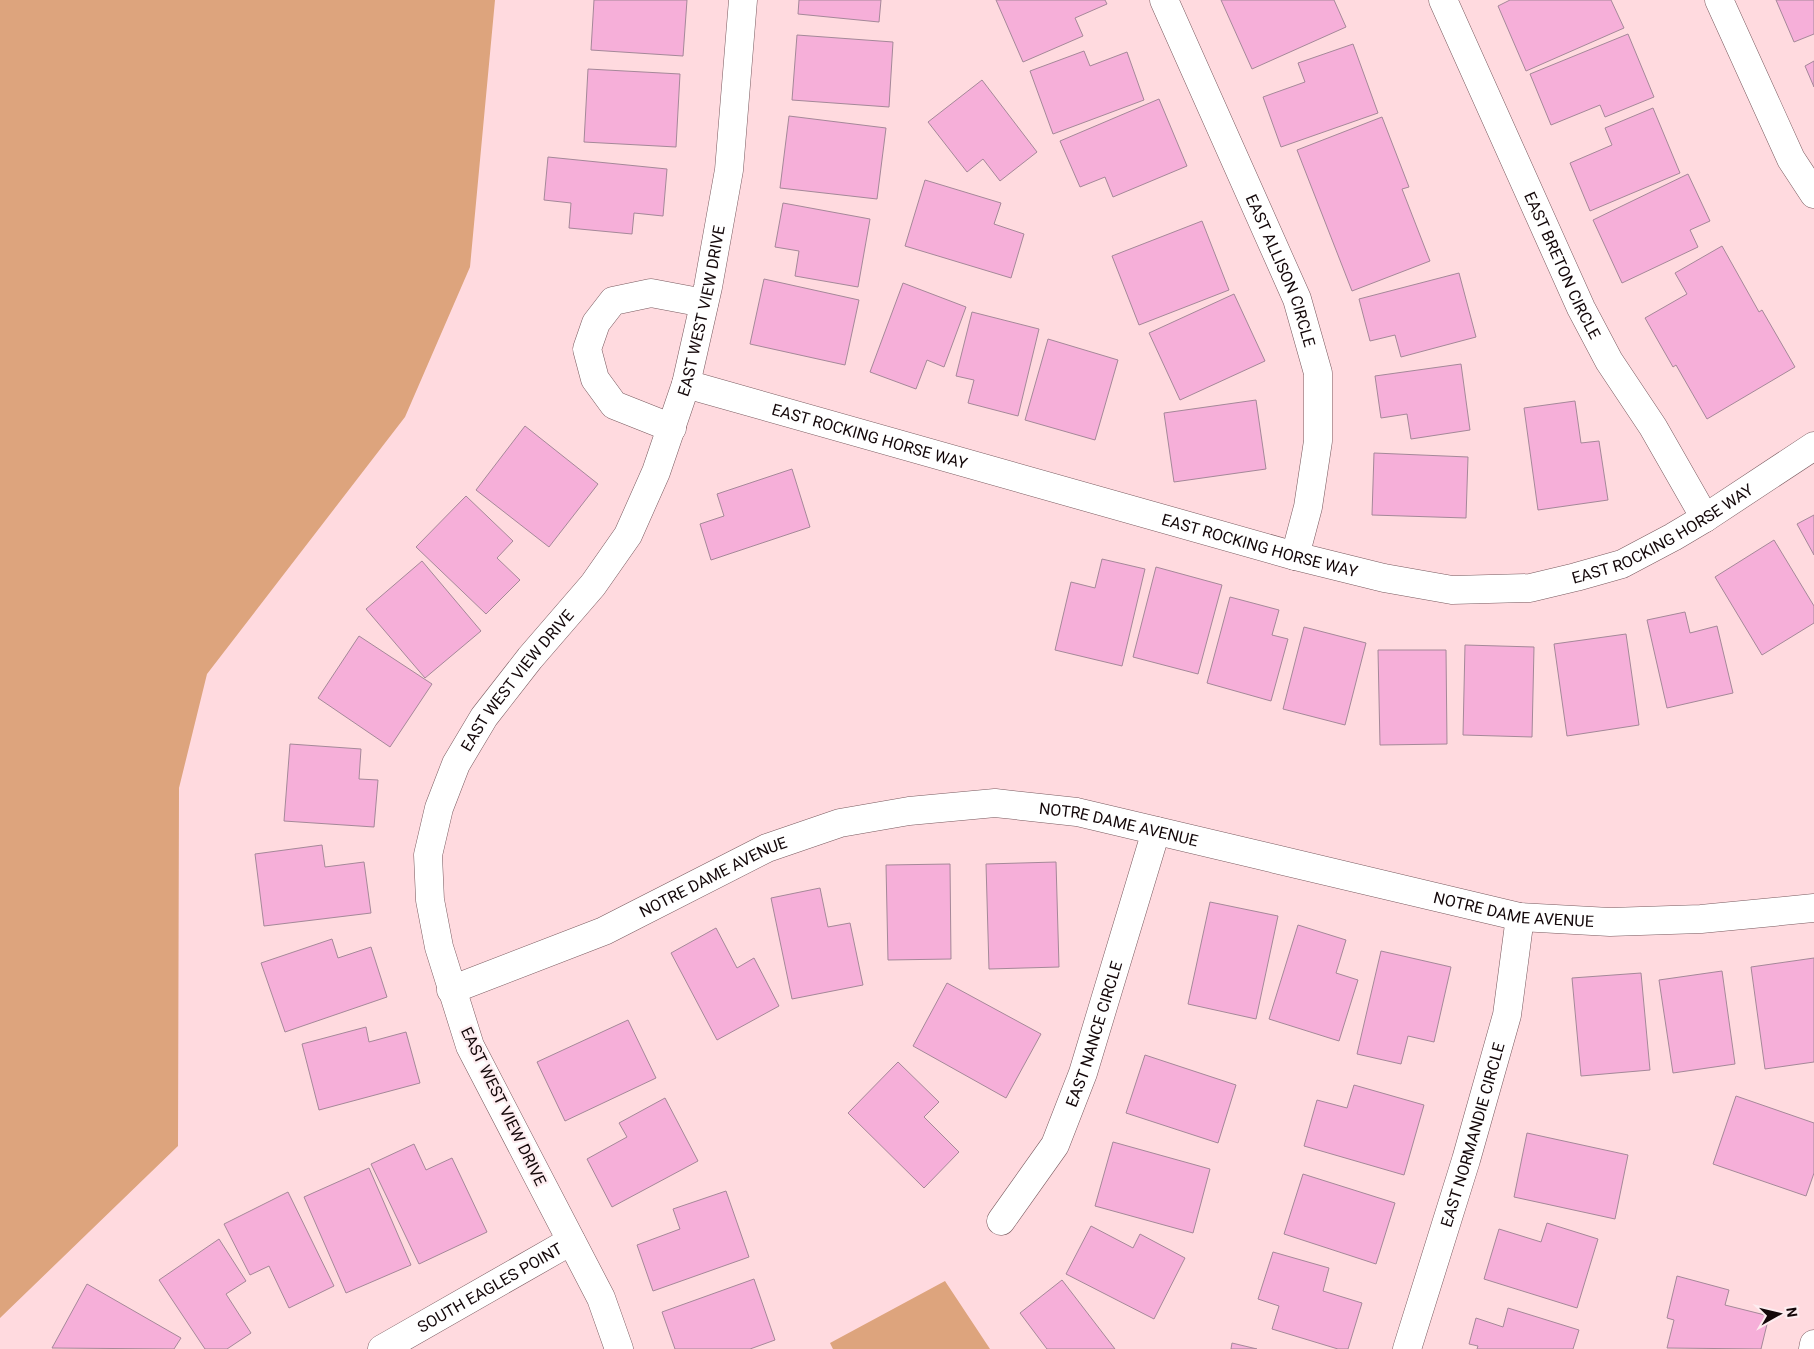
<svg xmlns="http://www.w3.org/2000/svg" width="1814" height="1349" font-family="Roboto,sans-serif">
<rect width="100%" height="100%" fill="#ffdadf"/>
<path fill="#dda47d" d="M0,0H495L470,267L405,417L207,674L179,788L178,1146L0,1318Z
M945,1281L990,1349H833L830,1343Z"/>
<path fill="#f6afd9" stroke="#a58899" d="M594,0H687L683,56L591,50Z
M799,0H881L879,22L798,14Z
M996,0H1105L1107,4L1075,18L1083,36L1023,62Z
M1221,0H1334L1346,27L1252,69Z
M1510,0H1611L1624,28L1526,71L1498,6Z
M1776,0H1814V34L1794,42Z
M1628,34L1654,97L1605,117L1600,105L1551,125L1530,74Z
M797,35L893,42L889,107L792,100Z
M1353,44L1378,113L1281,147L1263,97L1305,82L1298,63Z
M1084,51L1090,66L1127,52L1144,100L1053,134L1030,71Z
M1814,61V87L1805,66Z
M588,69L680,74L676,147L584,142Z
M982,80L1037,152L1000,181L983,159L967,172L928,122Z
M1159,99L1187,166L1113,197L1105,177L1080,187L1060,141Z
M1653,108L1680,173L1590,211L1570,163L1612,145L1605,128Z
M789,116L886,128L877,199L780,188Z
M1382,117L1409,187L1402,189L1430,261L1352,291L1297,150Z
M548,157L667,169L663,216L634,213L632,234L569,228L571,203L544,200Z
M1688,174L1710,221L1690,230L1698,247L1622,283L1593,220Z
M925,180L1001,203L994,224L1024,234L1011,278L905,246Z
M783,203L870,219L858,287L795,276L799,251L775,247Z
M1202,221L1229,290L1139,325L1112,256Z
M1722,246L1759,312L1762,310L1795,367L1707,419L1676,365L1673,367L1645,318L1687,294L1675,273Z
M1459,273L1476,337L1401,357L1395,335L1370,341L1359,299Z
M764,279L859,300L845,365L750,344Z
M903,283L966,307L944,367L927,360L916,389L870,372Z
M1234,294L1265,361L1180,400L1149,333Z
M972,312L1039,329L1018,416L968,403L974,380L956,376Z
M1048,339L1118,360L1095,440L1025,420Z
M1461,364L1470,430L1411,439L1407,414L1381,418L1375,376Z
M1256,400L1266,469L1174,482L1164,413Z
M1575,401L1581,443L1599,441L1608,500L1538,510L1524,408Z
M525,426L598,484L549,547L476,490Z
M1374,453L1468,457L1466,518L1372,515Z
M792,469L810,527L711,560L700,524L724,516L717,494Z
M466,496L513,541L497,558L520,580L486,614L416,547Z
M1814,515V555L1797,524Z
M1774,540L1814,606V623L1762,655L1715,577Z
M1102,559L1145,569L1122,666L1055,650L1071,582L1095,588Z
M422,561L481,631L425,678L366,609Z
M1156,567L1222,585L1198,674L1133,657Z
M1230,597L1279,610L1272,635L1288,639L1271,701L1207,683Z
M1685,612L1690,633L1717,626L1733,693L1667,708L1647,620Z
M1304,627L1366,643L1345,725L1283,709Z
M1626,634L1639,725L1567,736L1554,644Z
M359,636L432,684L390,747L318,698Z
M1465,645L1534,647L1532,737L1463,735Z
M1378,650H1446L1447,744L1380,745Z
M290,744L361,749L359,779L378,780L374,827L284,821Z
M322,845L325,867L364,862L371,913L264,926L255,854Z
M1056,862L1059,967L989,969L986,864Z
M950,864L951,959L888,960L886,865Z
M820,888L828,927L850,923L863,985L792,999L771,898Z
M1210,902L1278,916L1256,1019L1188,1004Z
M1298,925L1346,940L1336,973L1358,980L1339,1041L1269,1019Z
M716,928L737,968L754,958L779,1006L717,1040L671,953Z
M332,939L338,958L371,947L387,997L285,1032L261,963Z
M1381,951L1451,967L1434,1042L1408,1036L1401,1064L1357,1054Z
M1814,958V1062L1765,1069L1751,967Z
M1722,971L1735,1064L1673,1073L1659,980Z
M1641,973L1650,1070L1581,1076L1572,978Z
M947,983L1041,1034L1006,1098L913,1046Z
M628,1020L656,1078L565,1121L537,1062Z
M366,1027L369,1042L406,1032L420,1083L319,1110L302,1044Z
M1145,1055L1236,1085L1218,1143L1126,1113Z
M898,1062L939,1102L924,1117L959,1152L924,1188L848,1113Z
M1354,1085L1424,1105L1404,1175L1304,1146L1317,1100L1347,1108Z
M1736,1096L1814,1123V1173L1806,1196L1713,1164Z
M665,1098L698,1161L612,1207L587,1159L627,1137L619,1123Z
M1527,1133L1628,1155L1615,1219L1514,1197Z
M1113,1142L1210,1169L1193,1233L1095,1206Z
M414,1144L426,1170L452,1158L487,1232L419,1264L371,1164Z
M369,1168L411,1265L346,1293L304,1197Z
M1303,1174L1395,1203L1376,1264L1284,1234Z
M726,1191L749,1257L653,1291L637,1245L680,1229L673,1209Z
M288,1192L334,1286L289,1308L269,1266L250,1275L224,1224Z
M1547,1223L1598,1239L1577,1308L1484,1279L1499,1229L1541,1242Z
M1091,1226L1133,1248L1140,1234L1185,1258L1154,1319L1066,1274Z
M219,1239L246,1281L226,1294L251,1333L227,1349H205L159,1280Z
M1273,1252L1329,1268L1323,1291L1362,1303L1348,1349H1338L1272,1329L1279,1306L1258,1299Z
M1677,1276L1729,1290L1725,1305L1769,1316L1761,1349L1667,1348L1674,1320L1667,1318Z
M754,1279L775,1340L750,1349H675L662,1312Z
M1062,1280L1115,1349H1047L1020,1313Z
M87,1284L181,1338L174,1349L52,1348Z
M1508,1308L1579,1330L1573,1349H1477L1478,1346L1469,1344L1476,1318L1503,1327Z
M1232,1343L1257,1349H1231Z"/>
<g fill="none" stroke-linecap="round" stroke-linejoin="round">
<g stroke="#795a5f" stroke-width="29">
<g id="minor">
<path id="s1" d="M1164,0L1297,299L1318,373V441L1308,507L1295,556"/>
<path id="s2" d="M1443,0L1581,308L1609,361L1653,427L1705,518"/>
<path d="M1719,0L1791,159L1814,194"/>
<path id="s3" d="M686,384L1295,556L1384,578L1452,590L1530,588L1576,577L1622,564L1673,537L1705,518L1814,446"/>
<path d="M672,428L614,405L595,379L587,349L596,323L613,301L651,293L704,303"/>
<path id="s4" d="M451,990L604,931L767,848L840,823L909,811L995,803L1077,812L1520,917L1610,922L1701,919L1814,908"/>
<path id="s5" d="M1001,1221L1055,1145L1083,1073L1156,831"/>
<path id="s6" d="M382,1349L571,1241"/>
<path id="s7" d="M619,1349L601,1298L470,1046L439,947L430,900L428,855L439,808L456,764L484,717L530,658L593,585L628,535L656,472L686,384L708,287L729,170L743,0"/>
<path id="s8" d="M1407,1349L1466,1160L1507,1015L1520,917"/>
<path d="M1813,1349L1814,1344"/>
</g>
</g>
<use href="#minor" stroke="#fff" stroke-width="28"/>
</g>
<g text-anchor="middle" stroke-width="4.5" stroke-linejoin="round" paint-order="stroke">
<g font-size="16" fill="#14080a" stroke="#fdedf0">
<text dy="6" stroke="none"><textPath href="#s2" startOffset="291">EAST BRETON CIRCLE</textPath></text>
<text dy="6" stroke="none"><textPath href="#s1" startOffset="295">EAST ALLISON CIRCLE</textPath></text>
<text dy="6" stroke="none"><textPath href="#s7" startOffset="1154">EAST WEST VIEW DRIVE</textPath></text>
<text dy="6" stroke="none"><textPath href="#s3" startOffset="191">EAST ROCKING HORSE WAY</textPath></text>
<text dy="6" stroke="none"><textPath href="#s3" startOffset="1016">EAST ROCKING HORSE WAY</textPath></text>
<text dy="6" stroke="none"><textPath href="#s3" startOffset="596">EAST ROCKING HORSE WAY</textPath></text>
<text dy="6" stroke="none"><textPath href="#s7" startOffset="734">EAST WEST VIEW DRIVE</textPath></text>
<text dy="6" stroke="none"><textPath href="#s4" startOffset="706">NOTRE DAME AVENUE</textPath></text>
<text dy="6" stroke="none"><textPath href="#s4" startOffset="286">NOTRE DAME AVENUE</textPath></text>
<text dy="6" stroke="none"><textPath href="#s4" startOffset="1111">NOTRE DAME AVENUE</textPath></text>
<text dy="6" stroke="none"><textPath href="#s5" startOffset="211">EAST NANCE CIRCLE</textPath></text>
<text transform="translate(504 1106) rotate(64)" y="6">EAST WEST VIEW DRIVE</text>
<text dy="6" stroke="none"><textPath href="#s8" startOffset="224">EAST NORMANDIE CIRCLE</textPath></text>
<text dy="6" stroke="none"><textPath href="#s6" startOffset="124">SOUTH EAGLES POINT</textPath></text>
</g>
</g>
<g transform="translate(1779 1314) rotate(82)" stroke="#fdedf0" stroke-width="4" paint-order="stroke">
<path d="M0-4L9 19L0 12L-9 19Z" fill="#14080a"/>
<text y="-8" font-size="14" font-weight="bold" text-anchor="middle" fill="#14080a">N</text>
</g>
</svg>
